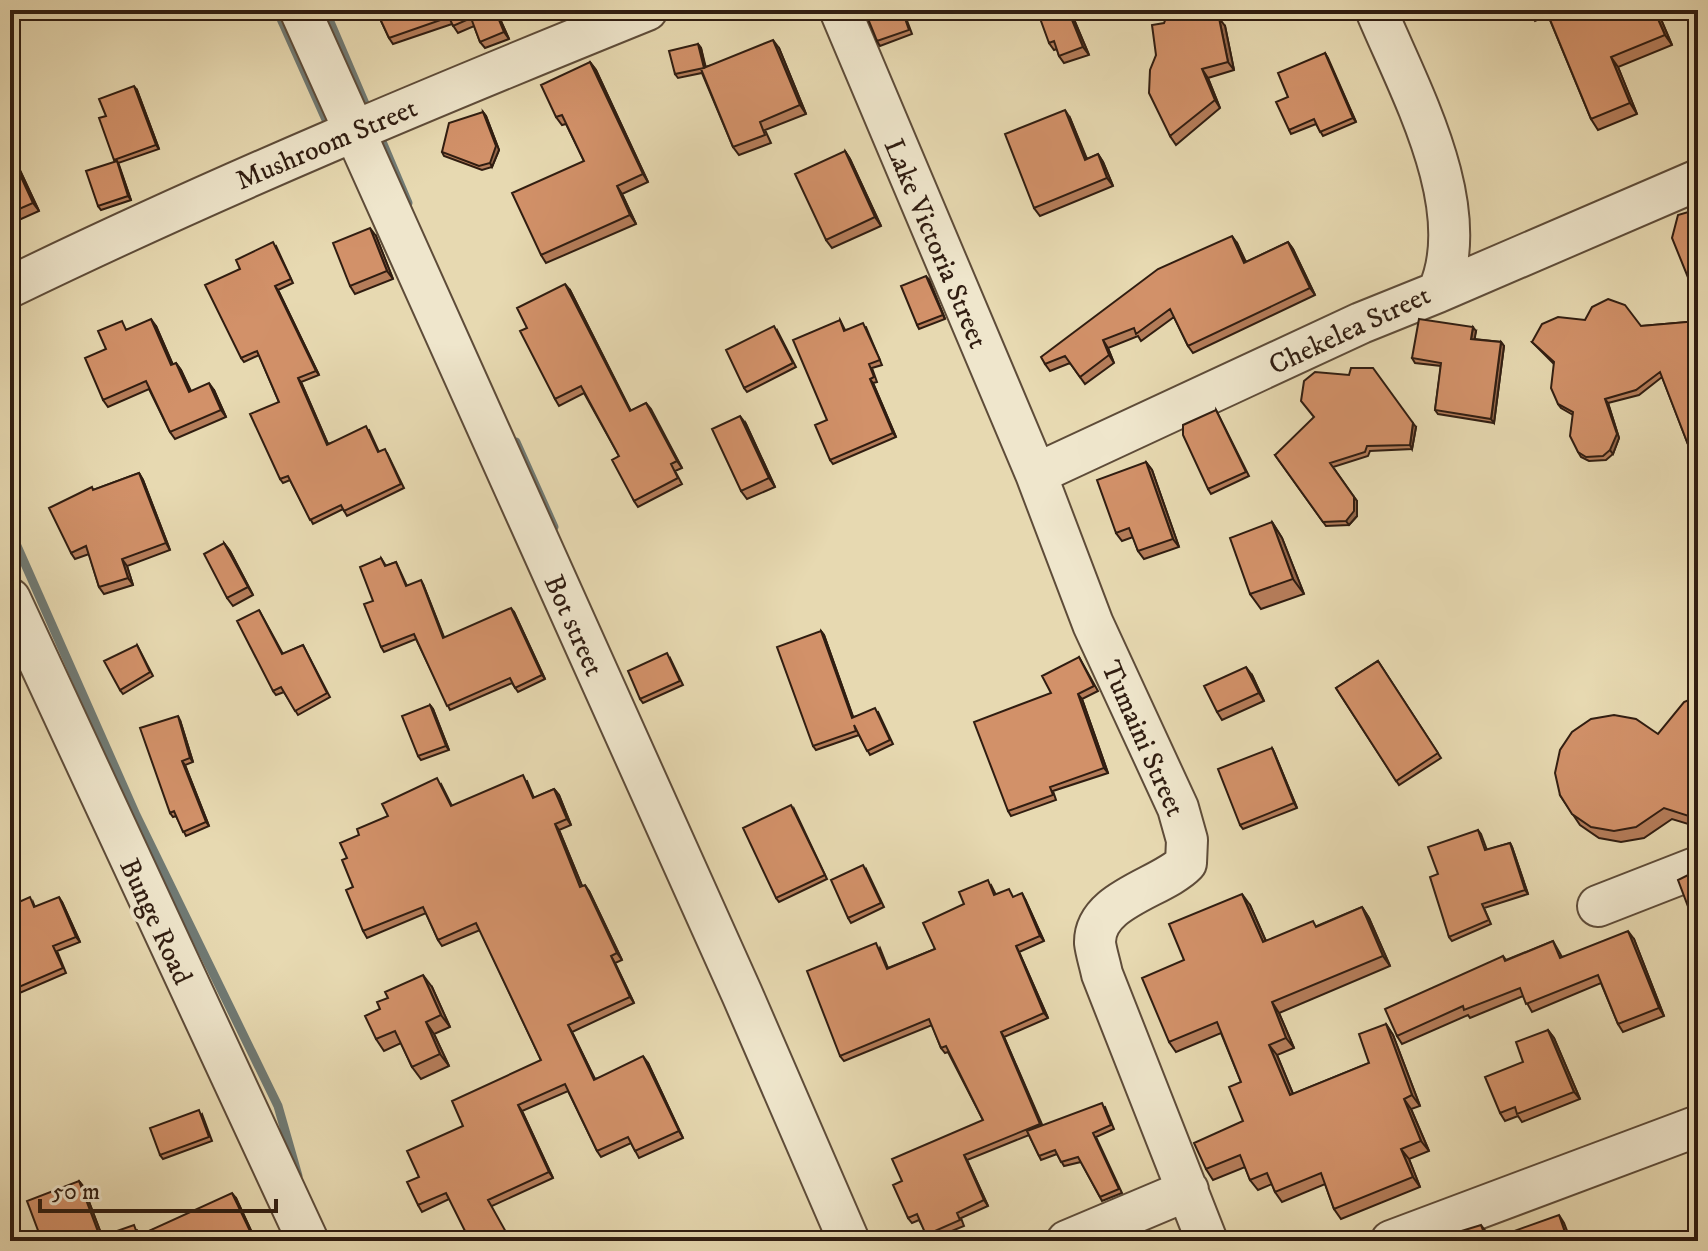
<svg xmlns="http://www.w3.org/2000/svg" width="1708" height="1251" font-family="'IM FELL DW Pica',serif">
<rect width="100%" height="100%" fill="#e7d9b1"/>
<filter id="stains"><feTurbulence type="fractalNoise" baseFrequency=".0025" numOctaves="4"/><feColorMatrix values="0 0 0 0 .2 0 0 0 0 .09 0 0 0 0 .02 0 0 0 .5 -.17"/></filter>
<radialGradient id="worn" r=".72"><stop offset=".6" stop-color="#630" stop-opacity="0"/><stop offset="1" stop-color="#630" stop-opacity=".3"/></radialGradient>
<g fill="none" stroke-linecap="round" stroke-linejoin="round">
<path stroke="#707a74" stroke-width="9" d="M277,10L327,122L335,119
M325,10L366,106L356,110
M378,132L408,203
M516,442L554,527
M10,530L136,815L278,1106L298,1176"/>
<g stroke="#5e4c39" stroke-width="44">
<path id="minor" d="M300,10L742,994L849,1241
M840,10L1036,474L1093,624L1178,808L1187,840L1186,863C1162,888 1094,899 1095,943C1096,952 1100,964 1102,974L1207,1241
M10,287C218,186 432,97 647,10
M1438,292L1698,180
M1036,474L1361,323L1438,292C1476,208 1409,89 1376,10
M10,599L308,1241
M1598,906L1698,867
M1067,1241L1188,1190
M1391,1241L1698,1126"/>
</g>
<use href="#minor" stroke="#efe6cc" stroke-width="40"/>
</g>
<path fill="#b57d5a" stroke="#301d11" stroke-width="2" d="M376,10H496L509,39L485,48L480,42L474,26L458,33L452,24L393,44L389,38Z
M877,10H903L912,34L880,46L877,41Z
M1070,10L1089,55L1064,63L1059,56L1057,49L1054,50L1049,43Z
M1528,10H1657L1672,45L1618,67L1637,114L1598,130L1591,119L1548,15L1535,21Z
M1225,26L1234,70L1208,78L1220,108L1176,145L1170,136L1156,55Z
M698,44L701,48L705,67L779,48L806,114L765,130L771,143L739,155L733,147L702,73L678,78L675,74Z
M1325,53L1356,122L1323,136L1316,124L1291,134L1289,130L1288,97Z
M590,62L596,70L648,182L622,194L636,224L546,263L541,255L584,161L566,124L562,125L556,117Z
M137,90L159,149L118,163L131,200L101,210L98,206L115,162L106,116Z
M483,112L486,116L499,150L492,167L482,170L444,156L442,152Z
M1070,118L1087,159L1098,154L1103,162L1113,186L1040,216L1034,208Z
M10,149L39,211L10,224Z
M845,151L850,159L881,226L832,248L826,240Z
M376,236L393,279L355,294L350,286Z
M1288,242L1293,249L1315,295L1193,353L1188,346L1174,317L1141,341L1138,336L1108,348L1114,363L1085,384L1070,363L1050,371L1045,364L1237,243L1246,262Z
M276,246L293,283L278,290L319,375L301,382L328,444L369,430L379,452L387,453L404,488L347,516L343,509L313,524L290,480L283,483L280,479L279,402L259,355L244,362L241,358L240,269Z
M929,280L945,319L919,329L917,325Z
M570,290L631,411L646,403L682,468L675,471L682,484L638,507L634,501L619,456L584,393L559,406L555,399L527,328Z
M840,320L845,330L866,327L882,365L872,368L877,382L873,383L896,437L833,464L830,460L827,420Z
M1698,321V464L1694,460L1662,377L1639,395L1608,403L1619,438L1613,454L1606,460L1589,461L1581,457L1578,452L1573,415L1561,408L1558,404L1554,364L1532,342L1641,326Z
M156,326L173,365L176,363L181,370L191,391L214,390L226,417L175,439L170,432L149,389L108,407L103,400L106,349L128,329Z
M777,330L796,367L747,392L744,388Z
M1476,331L1474,339L1501,342L1504,346L1494,423L1438,414L1435,410L1441,366L1415,363L1412,358Z
M1216,410L1249,476L1211,494L1208,489Z
M746,424L775,487L747,499L741,491Z
M1416,427L1412,449L1370,451L1368,456L1333,467L1357,501V516L1349,525L1326,526L1275,455Z
M1146,462L1152,470L1179,547L1144,559L1138,551L1133,537L1122,541L1116,533Z
M139,473L143,480L170,550L127,566L133,585L104,594L99,587L89,554L75,559L71,553L93,490Z
M1272,522L1282,538L1304,594L1261,609L1250,594Z
M224,543L230,551L253,595L233,606L227,598Z
M381,558L386,566L396,562L407,586L423,584L444,638L514,612L545,679L518,692L512,683L450,710L416,639L384,652L381,647L373,601Z
M259,610L283,654L303,645L330,697L298,715L284,692L276,695L273,691Z
M821,631L824,635L853,717L878,712L893,744L870,755L859,735L816,750L813,746Z
M137,645L153,676L123,694L120,690Z
M1079,657L1098,691L1082,699L1108,773L1053,791L1056,800L1011,816L1008,811L1051,693Z
M670,658L683,685L643,703L640,699Z
M1378,661L1441,758L1399,785L1336,688Z
M1252,675L1264,701L1222,720L1217,712Z
M1698,696V827L1672,819L1644,838L1621,842L1599,838L1580,825L1560,795L1658,734Z
M430,705L433,709L449,750L421,760L418,756Z
M180,720L193,762L185,765L209,826L186,836L176,816L173,817L170,813Z
M1272,748L1274,752L1297,808L1243,829L1240,825Z
M527,781L534,798L554,789L559,795L571,825L559,830L582,886L589,891L622,960L615,963L634,1003L572,1032L595,1079L648,1063L683,1138L639,1158L631,1143L601,1157L597,1151L568,1091L522,1111L553,1178L492,1206L449,1199L422,1212L418,1205L419,1177L463,1126L541,1060L480,930L442,946L438,940L426,913L367,938L363,931L347,858L359,835L441,784L452,806Z
M794,809L827,879L779,902L776,898Z
M1478,830L1481,834L1487,850L1510,843L1512,847L1528,894L1484,908L1491,924L1452,941L1449,937L1438,874Z
M866,869L884,907L851,923L848,918Z
M991,885L996,895L1025,899L1044,941L1019,952L1048,1018L1004,1037L1042,1126L1105,1107L1114,1129L1096,1137L1122,1193L1102,1201L1081,1162L1064,1166L1057,1154L1041,1160L1029,1135L967,1160L988,1206L961,1218L964,1226L930,1240L919,1220L912,1223L908,1218L902,1181L983,1120L948,1052L945,1053L941,1048L932,1025L844,1061L840,1056L880,948L888,968L935,949L964,904Z
M33,902L35,907L62,902L80,942L57,951L66,973L15,995L12,990Z
M1250,905L1266,941L1317,926L1362,907L1369,918L1390,966L1279,1013L1294,1048L1277,1055L1293,1094L1369,1063L1386,1024L1393,1035L1420,1106L1411,1109L1429,1151L1409,1159L1420,1187L1341,1219L1334,1209L1325,1184L1282,1202L1275,1192L1272,1184L1258,1190L1250,1180L1245,1167L1213,1180L1206,1169L1243,1121L1241,1082L1221,1033L1176,1052L1169,1042L1184,960Z
M1634,939L1664,1016L1623,1032L1618,1024L1601,983L1532,1012L1523,996L1470,1018L1468,1015L1402,1044L1397,1036L1503,956L1506,960L1553,941L1562,957Z
M432,987L450,1027L434,1034L449,1066L421,1079L412,1067L401,1043L384,1051L376,1039Z
M1548,1030L1554,1038L1580,1099L1522,1122L1518,1116L1505,1121L1500,1113L1523,1062Z
M202,1114L212,1141L163,1159L160,1155Z
M79,1181L83,1186L102,1236L137,1230L139,1235L236,1198L254,1237L244,1241H42Z"/>
<path fill="#93664a" stroke="#301d11" stroke-width="2" d="M495,10H496L509,39L504,32Z
M1068,10H1070L1089,55L1083,47Z
M1654,10H1657L1672,45L1665,35Z
M1219,18L1225,26L1234,70L1228,62Z
M773,40L779,48L806,114L800,105Z
M698,44L701,48L707,72L704,68Z
M1325,53L1328,58L1356,122L1353,118Z
M1611,57L1618,67L1637,114L1630,103Z
M590,62L596,70L648,182L643,174Z
M1202,69L1208,78L1220,108L1215,100Z
M134,86L137,90L159,149L156,145Z
M1065,110L1070,118L1090,168L1085,160Z
M483,112L486,116L499,150L492,167L490,163Z
M10,149L39,211L33,203L10,153Z
M845,151L850,159L881,226L875,217Z
M1098,154L1103,162L1113,186L1107,178Z
M117,161L119,165L131,200L128,196Z
M617,186L622,194L636,224L630,215Z
M370,228L376,236L393,279L387,271Z
M1232,236L1237,243L1249,270L1244,263Z
M1288,242L1293,249L1315,295L1310,288Z
M926,276L929,280L945,319L943,315Z
M565,284L570,290L634,418L630,411Z
M275,286L278,290L319,375L316,371Z
M151,319L156,326L176,372L171,365Z
M1473,327L1476,331L1474,343L1471,339Z
M1103,340L1108,348L1114,363L1109,355Z
M1501,342L1504,346L1494,423L1491,419Z
M176,363L181,370L194,399L189,392Z
M298,378L301,382L330,449L327,445Z
M870,379L873,383L896,437L893,433Z
M209,383L214,390L226,417L221,410Z
M1605,399L1608,403L1619,438L1613,454L1610,450Z
M646,403L651,409L682,468L677,461Z
M740,416L746,424L775,487L769,478Z
M1413,423L1416,427L1412,449L1410,445Z
M1146,462L1152,470L1179,547L1173,539Z
M139,473L143,480L170,550L166,543Z
M1354,497L1357,501V516L1349,525L1346,521Z
M1272,522L1282,538L1304,594L1293,579Z
M224,543L230,551L253,595L248,587Z
M122,559L127,566L133,585L128,578Z
M421,580L423,584L446,642L443,638Z
M511,608L514,612L545,679L542,675Z
M821,631L824,635L855,722L852,718Z
M1246,667L1252,675L1264,701L1259,693Z
M1078,694L1082,699L1108,773L1104,768Z
M430,705L433,709L449,750L446,746Z
M178,716L180,720L193,762L190,758Z
M1272,748L1274,752L1297,808L1294,803Z
M182,761L185,765L209,826L206,822Z
M554,789L559,795L571,825L567,819Z
M555,824L559,830L585,893L580,887Z
M1510,843L1512,847L1528,894L1525,890Z
M585,885L589,891L622,960L617,953Z
M1022,893L1025,899L1044,941L1040,936Z
M1242,894L1250,905L1271,953L1263,942Z
M59,897L62,902L80,942L76,937Z
M1362,907L1369,918L1390,966L1383,956Z
M1628,931L1634,939L1664,1016L1659,1008Z
M1016,946L1019,952L1048,1018L1044,1013Z
M611,956L615,963L634,1003L630,997Z
M423,975L432,987L450,1027L441,1015Z
M1272,1002L1279,1013L1294,1048L1286,1038Z
M426,1022L434,1034L449,1066L440,1054Z
M1386,1024L1393,1035L1420,1106L1412,1095Z
M568,1025L572,1032L598,1086L594,1080Z
M1548,1030L1554,1038L1580,1099L1574,1092Z
M1001,1032L1004,1037L1044,1129L1040,1124Z
M1269,1045L1277,1055L1298,1106L1290,1095Z
M643,1056L648,1063L683,1138L679,1131Z
M1404,1099L1411,1109L1429,1151L1421,1141Z
M518,1105L522,1111L553,1178L549,1172Z
M1401,1149L1409,1159L1420,1187L1413,1177Z
M964,1155L967,1160L988,1206L984,1200Z
M79,1181L83,1186L104,1241L100,1237Z
M232,1193L236,1198L254,1237L250,1231Z
M1559,1215L1564,1223L1571,1241H1568Z
M1481,1225L1487,1233L1490,1241H1487Z"/>
<path fill="#d29169" stroke="#301d11" stroke-width="2" d="M376,10H495L504,32L480,42L471,18L453,26L449,17L389,38Z
M877,10H902L909,30L877,41L866,14Z
M1037,10H1068L1083,47L1059,56L1054,41L1049,43Z
M1169,10H1192L1219,18L1228,62L1202,69L1215,100L1170,136L1149,93L1150,70L1156,55L1152,25L1164,23Z
M1546,10H1654L1665,35L1611,57L1630,103L1591,119Z
M773,40L800,105L760,122L765,135L733,147L701,69Z
M698,44L704,68L675,74L669,51Z
M1325,53L1353,118L1320,132L1314,119L1289,130L1276,102L1288,97L1278,73Z
M590,62L643,174L617,186L630,215L541,255L512,193L584,161L562,115L556,117L541,85Z
M134,86L156,145L114,160L99,118L106,116L99,99Z
M1065,110L1085,160L1098,154L1107,178L1034,208L1005,134Z
M483,112L496,146L490,163L479,166L442,152L449,123Z
M845,151L875,217L826,240L795,174Z
M10,153L33,203L10,213Z
M117,161L128,196L98,206L86,171Z
M1695,210L1698,212V302L1672,238L1678,215Z
M370,228L387,271L350,286L333,243Z
M1232,236L1244,263L1288,242L1310,288L1188,346L1170,309L1136,334L1134,328L1103,340L1109,355L1080,377L1065,356L1045,364L1041,357L1158,269Z
M273,242L291,279L275,286L316,371L298,378L327,445L366,426L378,452L385,449L401,484L344,511L341,505L310,520L288,476L280,479L250,414L279,402L257,351L241,358L205,285L240,269L236,260Z
M926,276L943,315L917,325L901,286Z
M565,284L630,411L646,403L677,461L671,464L678,478L634,501L612,460L619,456L581,386L555,399L520,331L527,328L517,308Z
M1608,299L1625,305L1641,326L1698,321V461L1694,460L1660,372L1636,390L1605,399L1617,434L1610,450L1603,456L1586,457L1578,452L1570,436L1573,412L1558,404L1551,388L1554,362L1532,342L1542,324L1558,317L1585,320L1592,307Z
M151,319L171,365L176,363L189,392L209,383L221,410L170,432L146,381L103,400L85,358L106,349L98,331L122,321L126,330Z
M1419,319L1473,327L1471,339L1501,342L1491,419L1435,410L1441,363L1412,358Z
M840,320L844,331L863,323L880,360L869,364L874,377L870,379L893,433L830,460L815,425L827,420L793,340Z
M774,326L793,363L744,388L726,350Z
M1351,368H1373L1413,423L1410,445L1367,446L1365,452L1330,463L1354,497V511L1346,521L1323,522L1275,455L1314,417L1301,401L1304,381L1315,372L1349,375Z
M1216,410L1246,472L1208,489L1183,435V425Z
M740,416L769,478L741,491L712,429Z
M1146,462L1173,539L1138,551L1129,528L1116,533L1097,480Z
M139,473L166,543L122,559L128,578L99,587L86,546L71,553L49,508L92,487L93,490Z
M1272,522L1293,579L1250,594L1230,538Z
M224,543L248,587L227,598L204,554Z
M381,558L385,566L396,562L406,586L421,580L443,638L511,608L542,675L515,688L510,678L447,706L414,634L381,647L364,604L373,601L360,567Z
M259,610L282,654L303,645L327,693L295,711L281,687L273,691L237,621Z
M821,631L852,718L875,708L890,740L867,751L854,725L856,731L813,746L777,647Z
M137,645L150,672L120,690L104,661Z
M667,653L680,681L640,699L628,671Z
M1079,657L1094,686L1078,694L1104,768L1050,787L1053,795L1008,811L974,722L1051,693L1042,676Z
M1378,661L1438,753L1396,781L1336,688Z
M1246,667L1259,693L1217,712L1204,686Z
M1698,696V819L1664,808L1636,827L1614,831L1591,827L1572,814L1560,795L1555,773L1560,750L1572,732L1591,719L1614,715L1636,719L1658,734L1684,702Z
M430,705L446,746L418,756L402,716Z
M178,716L190,758L182,761L206,822L183,832L174,811L170,813L140,728Z
M1272,748L1294,803L1240,825L1218,769Z
M523,775L533,798L554,789L567,819L555,824L580,887L585,885L617,953L611,956L630,997L568,1025L594,1080L643,1056L679,1131L635,1151L628,1137L597,1151L565,1084L518,1105L549,1172L488,1200L511,1241H470L446,1193L418,1205L407,1182L419,1177L407,1151L463,1126L452,1101L541,1060L476,923L438,940L423,907L363,931L346,890L353,887L342,860L347,858L340,843L359,835L357,829L388,816L382,804L437,778L451,806Z
M791,805L825,875L776,898L743,828Z
M1478,830L1485,850L1510,843L1525,890L1482,904L1489,920L1449,937L1430,877L1438,874L1428,847Z
M863,865L881,903L848,918L831,880Z
M1698,870V933L1678,880Z
M988,880L994,895L1009,889L1013,897L1022,893L1040,936L1016,946L1044,1013L1001,1032L1040,1124L964,1155L984,1200L957,1213L960,1220L926,1235L917,1214L908,1218L893,1185L902,1181L892,1159L983,1120L946,1046L941,1048L929,1019L840,1056L807,971L876,943L887,969L935,949L923,923L964,904L959,892Z
M1242,894L1263,942L1313,921L1316,927L1362,907L1383,956L1272,1002L1286,1038L1269,1045L1290,1095L1369,1063L1359,1034L1386,1024L1412,1095L1404,1099L1421,1141L1401,1149L1413,1177L1334,1209L1321,1173L1275,1192L1267,1173L1250,1180L1240,1155L1206,1169L1194,1143L1243,1121L1229,1087L1241,1082L1217,1022L1169,1042L1142,978L1184,960L1169,924Z
M30,897L34,907L59,897L76,937L53,946L63,968L12,990L10,986V906Z
M1628,931L1659,1008L1618,1024L1598,975L1526,1004L1520,988L1464,1010L1463,1006L1397,1036L1385,1009L1503,956L1505,961L1553,941L1560,958Z
M423,975L441,1015L426,1022L440,1054L412,1067L395,1031L376,1039L365,1016L380,1009L377,1002L388,998L385,992Z
M1548,1030L1574,1092L1517,1114L1515,1107L1500,1113L1485,1077L1523,1062L1516,1042Z
M1102,1103L1111,1125L1093,1133L1119,1189L1100,1197L1078,1157L1061,1162L1055,1150L1039,1156L1027,1131Z
M199,1110L209,1137L160,1155L150,1128Z
M79,1181L100,1237L134,1225L138,1236L232,1193L250,1231L228,1241H42L27,1201Z
M1559,1215L1568,1241H1505L1503,1235Z
M1481,1225L1487,1241L1432,1240Z
M1698,1235V1241H1683Z"/>
<g text-anchor="middle" stroke-width="8" stroke-linejoin="round" paint-order="stroke">
<g font-size="28" fill="#301d11" stroke="#efe6cc">
<text transform="translate(326 143) rotate(-23)" y="10">Mushroom Street</text>
<text transform="translate(937 243) rotate(67)" y="10">Lake Victoria Street</text>
<text transform="translate(1349 329) rotate(-25)" y="10">Chekelea Street</text>
<text transform="translate(575 625) rotate(66)" y="10">Bot street</text>
<text transform="translate(1144 738) rotate(66)" y="10">Tumaini Street</text>
<text transform="translate(157 921) rotate(65)" y="10">Bunge Road</text>
</g>
</g>
<rect width="1708" height="1251" fill="none" stroke="#e7d9b1" stroke-width="40"/>
<rect x="12" y="12" width="1684" height="1227" fill="none" stroke="#301d11" stroke-width="4"/>
<rect x="20" y="20" width="1668" height="1211" fill="none" stroke="#301d11" stroke-width="2"/>
<path d="M40 1199v12h236v-12" fill="none" stroke="#301d11" stroke-width="4"/>
<text x="52" y="1199" font-size="24" fill="#301d11" stroke="#efe6cc" stroke-width="6" paint-order="stroke">50 m</text>
<rect width="100%" height="100%" filter="url(#stains)"/>
<rect width="100%" height="100%" fill="url(#worn)"/>
</svg>
